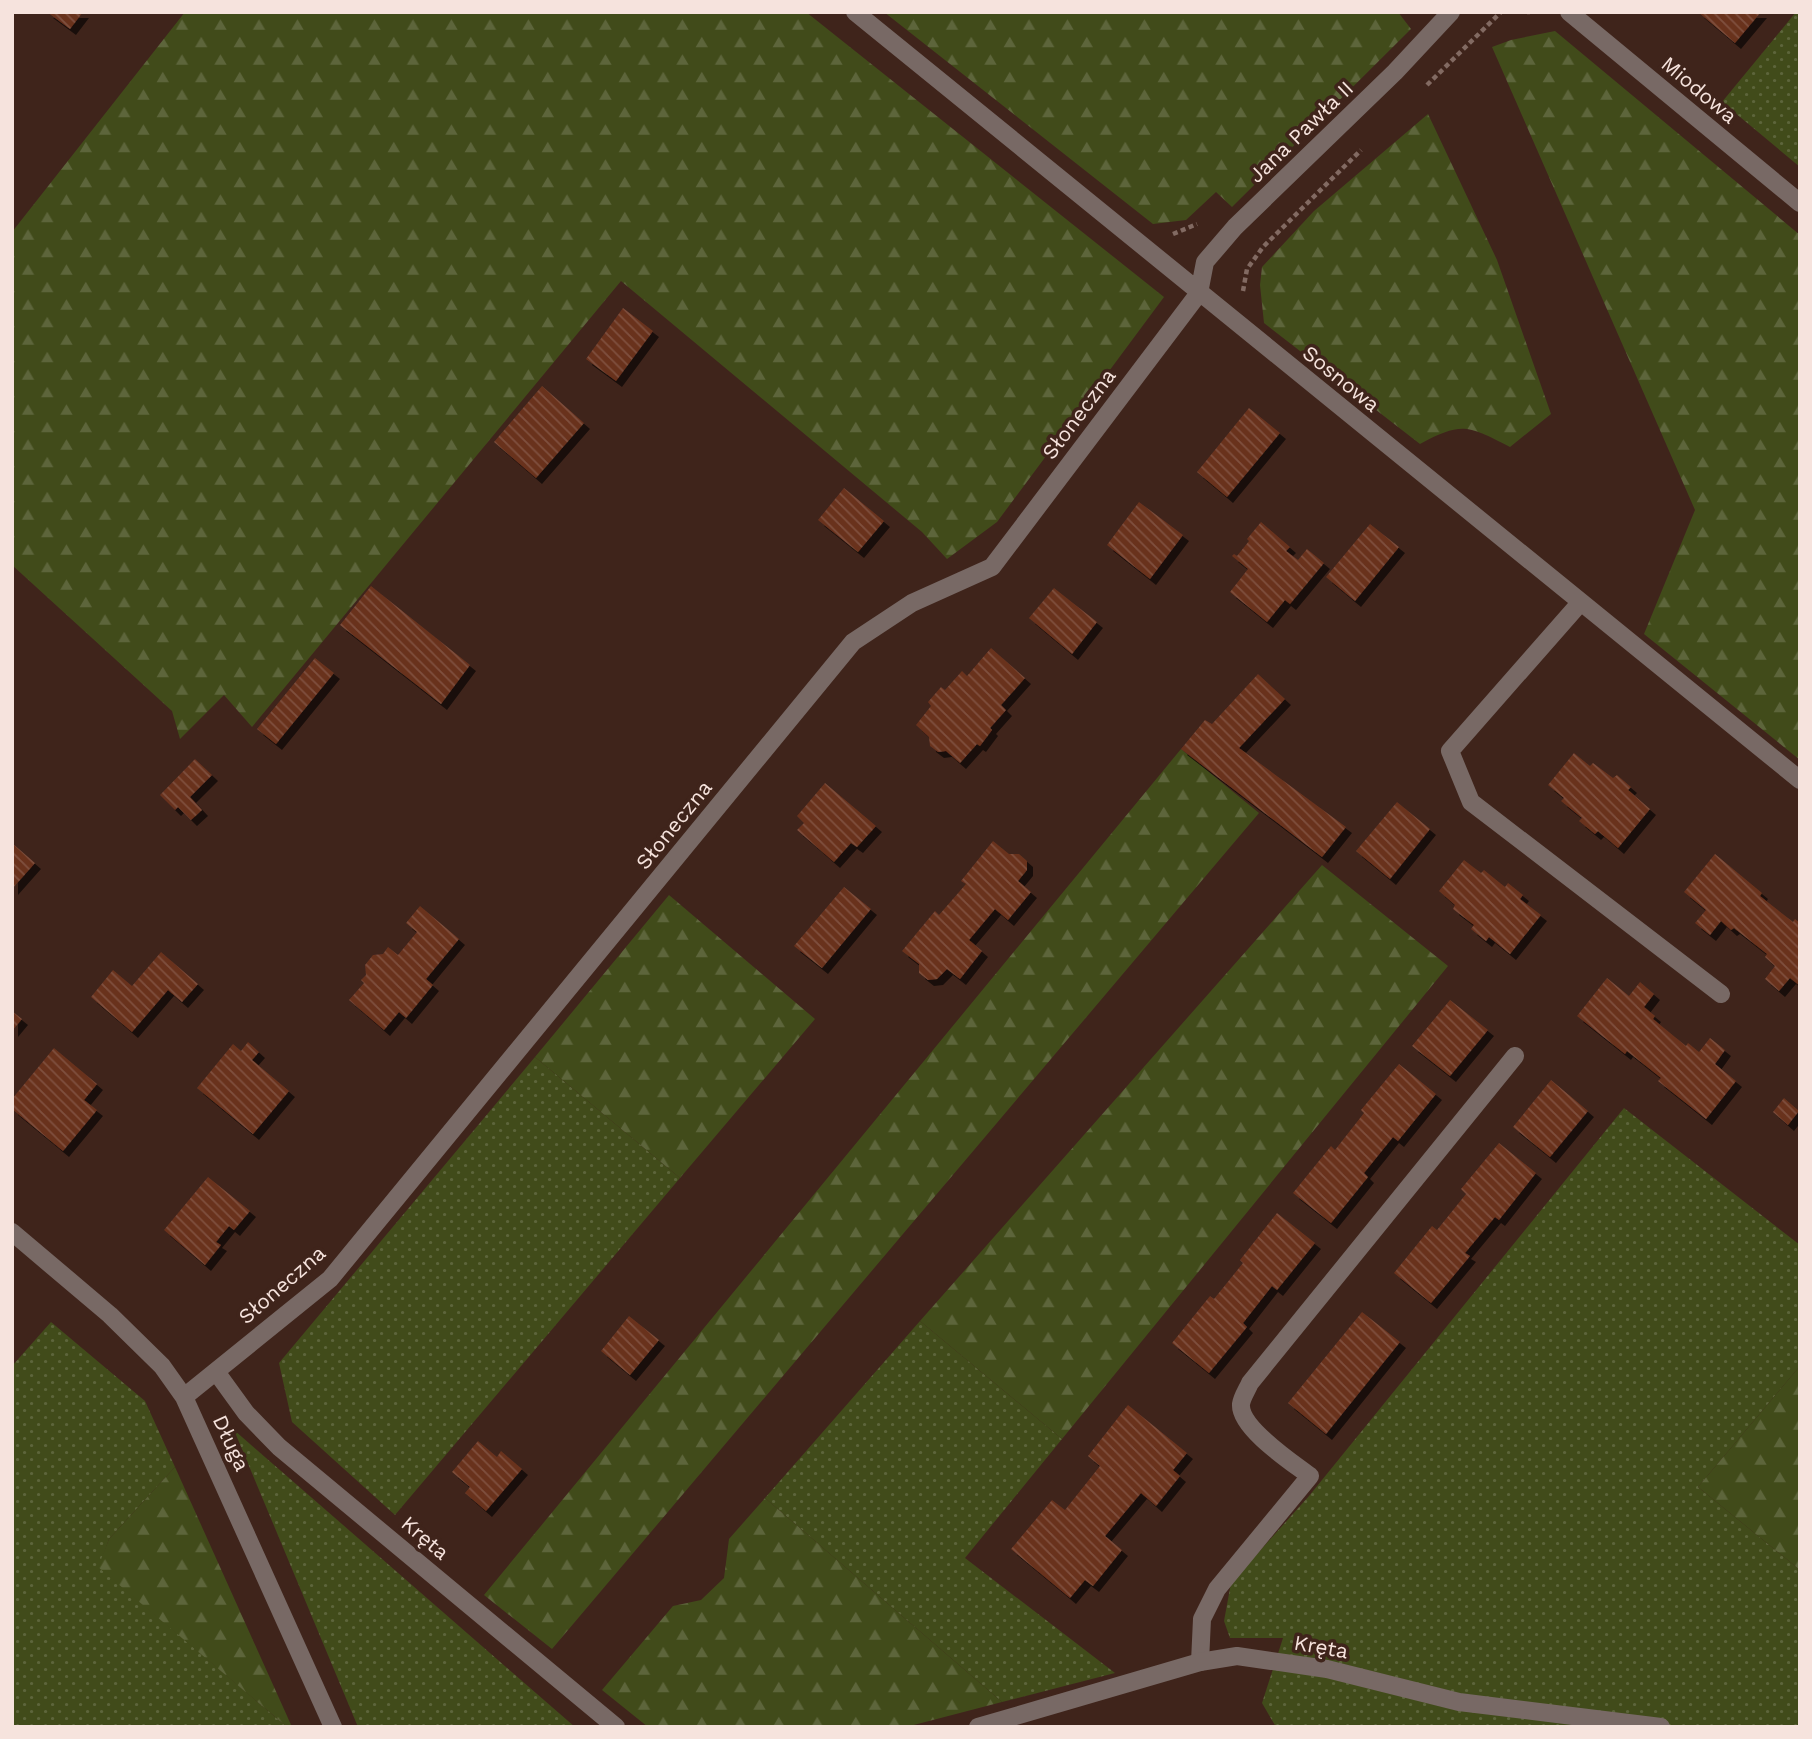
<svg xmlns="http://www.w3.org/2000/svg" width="1812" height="1739" font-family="'Work Sans',sans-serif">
<defs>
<pattern id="grass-dots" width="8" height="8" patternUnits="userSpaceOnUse" patternTransform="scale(1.75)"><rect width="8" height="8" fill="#414b1a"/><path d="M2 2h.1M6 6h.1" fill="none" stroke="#5d653b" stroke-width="1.8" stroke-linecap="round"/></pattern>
<pattern id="forest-firs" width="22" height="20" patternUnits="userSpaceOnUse" patternTransform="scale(1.75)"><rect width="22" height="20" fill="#414b1a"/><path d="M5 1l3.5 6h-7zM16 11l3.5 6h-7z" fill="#5d653b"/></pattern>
<pattern id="building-back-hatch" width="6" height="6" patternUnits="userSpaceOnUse" patternTransform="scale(1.75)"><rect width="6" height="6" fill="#69321e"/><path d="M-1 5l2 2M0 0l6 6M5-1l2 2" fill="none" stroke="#7f503e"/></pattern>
<filter id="shadow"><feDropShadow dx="6" dy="6" stdDeviation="0" flood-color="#0009"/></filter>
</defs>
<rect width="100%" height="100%" fill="#3f241b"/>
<path fill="url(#grass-dots)" d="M1796,12H1800V167L1722,102Z
M535,1057L680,1178L395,1515L292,1422L279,1363Z
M1624,1108L1800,1245V1366L1698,1487L1800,1570V1727H1276L1262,1703L1283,1638H1230L1224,1621L1231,1583L1309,1496Z
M920,1321L1062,1439L965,1558L1115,1673L1002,1702L765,1498Z
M51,1322L145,1401L175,1467L109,1539L99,1567L287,1727H12V1366Z
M234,1430L575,1727H358Z"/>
<path fill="url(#forest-firs)" d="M185,12H806L1164,297L997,522L947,559L922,532L621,281L252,727L224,695L180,739L172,711L12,565V232Z
M884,12H1398L1411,29L1232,207L1216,192L1186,220L1153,224Z
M1555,31L1800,235V760L1644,634L1695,510L1492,47L1511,40Z
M1428,114L1497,260L1551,414L1510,447C1468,426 1463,421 1420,444L1264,323L1260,285L1262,267L1314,211Z
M1181,749L1259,813L552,1649L484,1595Z
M1322,865L1448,966L1062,1439L920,1321Z
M669,895L815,1019L680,1178L535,1057Z
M1800,1366V1570L1698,1487Z
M175,1467L292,1727H287L98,1567L109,1539Z
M765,1498L1002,1702L906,1727H648L602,1690L673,1606L701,1600L724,1578L729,1539Z"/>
<path fill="url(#building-back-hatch)" filter="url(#shadow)" d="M47,12H83L70,29Z
M1698,12H1761L1735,43Z
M623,308L653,331L616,381L586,359Z
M542,386L584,423L536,478L494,442Z
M1249,408L1280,433L1227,497L1197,472Z
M844,488L884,521L858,552L818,520Z
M1139,502L1183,535L1150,579L1107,545Z
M1261,522L1290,547L1286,551L1298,560L1307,549L1324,563L1290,604L1285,600L1267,622L1230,592L1248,569L1232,556L1234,554L1237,556L1249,541L1247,539Z
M1370,524L1399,547L1355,601L1326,577Z
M371,586L470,665L441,704L340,625Z
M1054,588L1097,622L1072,654L1029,618Z
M991,648L1025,678L1001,705L1006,710L990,728L992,730L980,746L977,744L960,763L946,751L938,752L930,746L929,737L916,725L931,706L928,702L941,687L945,690L962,671L967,676Z
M315,658L334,673L276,744L257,729Z
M1258,674L1285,699L1239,748L1346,827L1322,857L1181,749L1205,720L1212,724Z
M1574,753L1590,766L1593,763L1613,778L1617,775L1631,787L1628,790L1650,809L1618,848L1598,831L1595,834L1579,821L1582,818L1561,801L1564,798L1548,785Z
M195,759L212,775L190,797L202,810L191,820L178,807L175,810L160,795Z
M825,783L876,826L857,847L851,843L834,862L797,830L804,823L797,816Z
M1397,802L1430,829L1390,879L1356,851Z
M993,841L1009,854H1019L1027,861V870L1018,881L1031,892L1008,920L995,909L969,940L982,951L960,979L947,969L937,979L928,980L919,973V964L902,951L935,911L939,915L966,884L961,881Z
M12,843L35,863L12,889Z
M1715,854L1762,893L1760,896L1793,922L1795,919L1800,923V986L1790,978L1779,991L1765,979L1775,966L1765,957L1767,954L1734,928L1731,930L1721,921L1710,935L1695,923L1706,910L1684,892Z
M1464,860L1481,873L1484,870L1505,887L1508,883L1523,895L1520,899L1541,915L1510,954L1489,937L1486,941L1471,929L1474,925L1453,909L1455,905L1439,891Z
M844,887L871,909L822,968L794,946Z
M420,906L459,939L426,979L433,985L406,1018L399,1012L384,1030L349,1000L364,983L361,980L366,975L365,965L373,955L383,954L388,947L398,955L417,932L406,923Z
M161,952L198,984L182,1002L168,990L132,1032L91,997L113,970L132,986Z
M1607,978L1629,996L1640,982L1654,994L1644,1007L1655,1016L1653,1019L1686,1046L1688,1043L1699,1052L1710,1038L1725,1050L1715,1064L1736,1081L1706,1119L1658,1081L1661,1078L1627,1051L1625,1054L1577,1016Z
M1450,1000L1488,1030L1450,1076L1412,1046Z
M12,1011L22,1019L12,1031Z
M248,1042L259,1052L252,1060L289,1091L253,1134L197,1088L233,1044L241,1051Z
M54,1048L97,1084L84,1100L97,1110L63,1151L12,1109V1099Z
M1399,1064L1436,1094L1398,1141L1393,1137L1364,1173L1368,1177L1331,1223L1293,1193L1331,1146L1335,1150L1364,1113L1361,1110Z
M1551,1080L1588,1111L1550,1157L1513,1127Z
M1784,1098L1799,1111L1788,1125L1773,1112Z
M1499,1143L1536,1173L1499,1220L1495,1217L1465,1253L1470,1256L1431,1303L1394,1273L1432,1226L1437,1230L1466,1194L1461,1189Z
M208,1177L250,1211L234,1230L229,1226L216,1242L221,1245L205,1265L164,1230Z
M1277,1213L1315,1243L1277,1290L1272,1286L1243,1323L1247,1327L1209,1373L1172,1343L1210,1296L1214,1299L1243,1263L1240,1260Z
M1362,1312L1400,1342L1326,1434L1288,1403Z
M629,1316L659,1340L630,1375L601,1351Z
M1128,1405L1187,1453L1173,1470L1180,1476L1156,1506L1141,1493L1105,1536L1122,1550L1093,1586L1085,1580L1070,1598L1011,1549L1052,1500L1065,1510L1100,1466L1088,1456Z
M478,1441L497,1457L501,1451L522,1469L486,1511L465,1493L470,1487L452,1472Z"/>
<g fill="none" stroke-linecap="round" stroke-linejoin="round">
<path stroke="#826a62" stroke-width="4.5" stroke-dasharray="5 3.5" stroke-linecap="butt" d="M1527,12H1530
M1427,85L1501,12
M1173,234L1197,224
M1243,291L1247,269L1263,247L1361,150"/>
<path stroke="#786965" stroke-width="18" d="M1200,1662L1202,1619L1217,1589L1310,1476C1293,1463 1239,1428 1241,1404C1242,1397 1247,1390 1250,1383L1515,1056"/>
<path stroke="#786965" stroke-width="18" d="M855,12L1800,780
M1569,12L1800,203
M1580,603L1450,751L1471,802L1721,994
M12,1232L110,1315L162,1366L184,1397L333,1727
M217,1373L246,1413L279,1447L616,1727
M184,1397L330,1279L853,642L912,603L992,567L1199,293L1205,262L1235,227L1395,72L1451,12
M978,1727L1200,1662L1237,1656L1327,1669L1459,1702L1661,1727"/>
</g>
<g text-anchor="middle" stroke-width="7" stroke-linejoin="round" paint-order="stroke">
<g font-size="21" fill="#f6e3dd" stroke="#3f241b">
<text transform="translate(1699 90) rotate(40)" y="7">Miodowa</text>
<text transform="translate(1301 132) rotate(-44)" y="7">Jana Pawła II</text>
<text transform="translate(1341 379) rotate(39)" y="7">Sosnowa</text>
<text transform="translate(1079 414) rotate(-53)" y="7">Słoneczna</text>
<text transform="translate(674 825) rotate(-51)" y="7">Słoneczna</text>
<text transform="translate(282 1285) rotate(-41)" y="7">Słoneczna</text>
<text transform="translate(231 1443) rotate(65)" y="7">Długa</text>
<text transform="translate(425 1538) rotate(40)" y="7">Kręta</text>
<text transform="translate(1321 1647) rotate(10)" y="7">Kręta</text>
</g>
</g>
<rect width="1812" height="1739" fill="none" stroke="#f6e3dd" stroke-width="28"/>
</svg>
